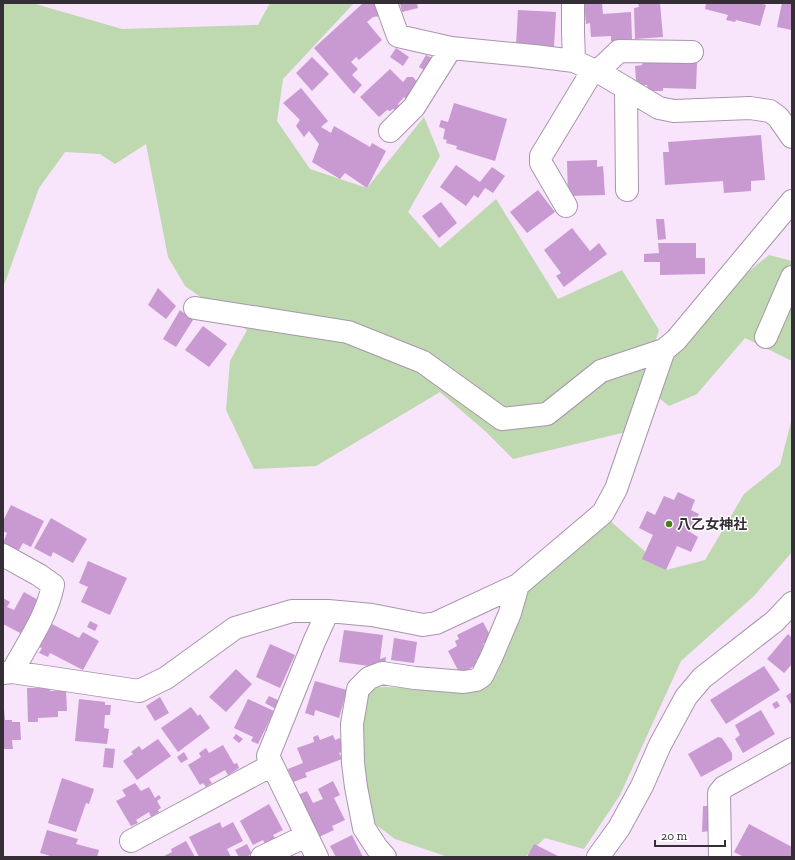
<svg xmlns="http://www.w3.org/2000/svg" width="795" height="860" font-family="'Zilla Slab','Noto Sans JP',serif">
<rect width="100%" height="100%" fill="#f8e4fb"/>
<path fill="#bed8af" d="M3,3H32L122,29L258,25L270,3H354L283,79L277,121L310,169L367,188L424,117L440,156L408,212L440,248L496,199L558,299L622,270L659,330L626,432L513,459L485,431L440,392L316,466L254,469L226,410L230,361L247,330L185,286L168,257L146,144L115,164L100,154L65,152L39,188L3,288Z
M769,255L792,261V361L745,338L697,394L669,406L654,394L683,341L732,285Z
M792,418V552L754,596L681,661L620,795L584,849L545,838L525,857H448L395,839L367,818L358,689L384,687L479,690L495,675L526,591L608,519L666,570L705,560L744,494L780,465Z"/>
<path fill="#c999d2" d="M367,3H375L380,16L373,17L367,22L382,40L359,60L356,57L351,62L358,69L352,75L362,85L354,94L314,48L362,4Z
M400,3H417L418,8L402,12Z
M584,3H602L603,14L631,12L632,39L611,41V36L591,37L590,23L586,24Z
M638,3H660L663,37L635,39L634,8L639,7Z
M706,3H759L766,5L760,26L736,20L735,22L726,20L728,15L705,9Z
M782,3L792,4V30L777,27Z
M518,10L556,12L554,47L516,45Z
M396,48L409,57L403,66L390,57Z
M426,55L436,60L429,73L419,67Z
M312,57L329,74L312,91L296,73Z
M644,60L697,62L696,89L663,88V91H648L647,85H640L636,80L635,66L642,65Z
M390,69L403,82L407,77H413L417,82L416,87L408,102L404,97L398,104L403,110L401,112L393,109L390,111L387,110L379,117L360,97Z
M301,88L328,121L321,127L331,133L334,126L370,147L372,143L386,151L367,188L345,173L340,179L312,162L319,144L309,131L304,137L296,126L300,120L283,103Z
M454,103L507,119L495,161L456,149L457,146L446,143L447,140L443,139L445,129L439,127L441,120L448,122Z
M761,135L765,180L751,181V191L724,193L723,181L665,185L663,152H669L668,142Z
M597,160V167L603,166L605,195L568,196L567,161Z
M456,165L480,182L492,167L505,176L493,193L485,188L478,198L474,195L466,206L440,187Z
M538,190L555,212L527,233L510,212Z
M441,202L457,223L439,238L422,216Z
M656,219H664L666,239L658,240Z
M572,228L590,251L599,243L607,254L564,287L556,276L561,273L544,250Z
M658,243H696V258H705V274L660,275V262H644V254L659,253Z
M158,288L176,306L166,319L148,305Z
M180,310L193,320L176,347L163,339Z
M203,326L227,344L209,367L185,350Z
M678,492L695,500L691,510L699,514L690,532L698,537L691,552L677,546L666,570L642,559L653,535L639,528L647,511L655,515L664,496L674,500Z
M11,505L44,521L31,547L23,543L19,550L3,543L7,533L3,531V521Z
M51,518L87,539L73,563L53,552L51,557L34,548Z
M88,561L127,578L110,615L81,602L88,587L79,583Z
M24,592L40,601L22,634L3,624V598L10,602L7,607L14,610Z
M90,621L98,625L95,631L87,627Z
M483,622L492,639L483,644L485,650L480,652L483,657L476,660L478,664L460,674L448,651L457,646L455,641L459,639L457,635Z
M52,624L79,638L83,632L99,641L83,670L50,653L48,657L39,653L42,648L39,647Z
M344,630L383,635L380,659L386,657L385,668L339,662Z
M788,634L792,638V664L784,673L767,659Z
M394,638L417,642L414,663L391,660Z
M270,644L295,655L280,688L256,677Z
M764,666L780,690L726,724L710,700Z
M236,669L252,684L226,712L209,697Z
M315,681L347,690L339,718L315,710L314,716L305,713Z
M27,688H50V691L66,690L67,711H58V717L38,718V722H28Z
M792,692V706L786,696Z
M269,696L280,701L276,709L265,703Z
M160,697L169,713L155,721L146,706Z
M79,699L105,702V705H111L110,715H105L104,728L109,729L107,744L75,741Z
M248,699L274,711L258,744L251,741L253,737L234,728Z
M777,701L780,706L775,709L772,704Z
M191,707L198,716L200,714L210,728L178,752L161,728Z
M4,709L5,720H12V722H20L21,740H12L13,749H3V710Z
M761,710L775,734L743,753L735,739L740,735L735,725Z
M236,734L243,739L239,743L233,738Z
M318,735L320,740L333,735L335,740L340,738L345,751L339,753L342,759L305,773L307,777L293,782L288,769L303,763L297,748L314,742L313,737Z
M718,737L722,738L732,753V760L701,777L688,754Z
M158,739L171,756L137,780L123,761L133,754L131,752L139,746L142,750Z
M223,745L234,764L237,763L239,768L228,775L225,770L209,779L212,783L206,787L203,783L200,785L188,765L201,757L199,753L206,748L209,753Z
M105,748L115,749L113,768L103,767Z
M184,752L188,759L181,763L177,757Z
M62,778L94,789L89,804L86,803L76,832L48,823Z
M333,781L340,795L334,798L345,820L332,826L334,830L319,837L298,795L307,791L313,803L323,799L318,789Z
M135,783L141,791L149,787L155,798L159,795L161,798L157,801L161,808L158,810L159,812L151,817L149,812L136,820L138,823L131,826L116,801L126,796L122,790Z
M269,804L283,830L273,835L275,838L265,844L263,840L253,845L240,821Z
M703,806H708L709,831L702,832Z
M220,822L222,828L233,822L243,841L227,849L231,857H199L189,837Z
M749,824L792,847V857H744L734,852Z
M47,830L78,839L76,844L99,850L97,857H54L40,853Z
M352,835L363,857H336L330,846Z
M186,841L195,857H162L172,852L171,849Z
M247,844L252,854L246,857H239L235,850Z
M534,844L560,857H527Z"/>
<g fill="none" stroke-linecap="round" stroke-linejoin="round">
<g stroke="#a896ab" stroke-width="24">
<path id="minor" d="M386,3L398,36L451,48L534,56L574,61
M573,3V32L574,61L604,75L659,108L674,111L750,108L770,111L778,117L792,137
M597,72L619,51L692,52
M626,89L627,190
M390,131L414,107L451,48
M566,206L541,163V156L593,70
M195,308L348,332L423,362L502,419L547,414L601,371L664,350
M766,337L792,277
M3,555L39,575L53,585C47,616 27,644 12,672
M3,673L12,672L139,691L166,678L235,628L292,611H328L372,615L423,625L436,623L518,585L603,513L616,489L664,350L676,340L792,201
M131,841L272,765
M262,857L306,836
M317,857L268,756L314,642L328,611
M385,857L377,848L364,828L356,787L353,763L352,724L358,689L369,678L382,673L415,678L464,682L476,680L482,676L491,658L510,613L518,585
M598,857L619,828L642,786L660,745L686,697L702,678L775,621L792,603
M720,857L719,793L724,787L792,749"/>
</g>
<use href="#minor" stroke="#fff" stroke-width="22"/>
</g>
<circle fill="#488018" stroke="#fff" stroke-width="1.5" cx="669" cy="524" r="4"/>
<g text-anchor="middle" stroke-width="3" stroke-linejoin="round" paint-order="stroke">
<g font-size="14" font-weight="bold" fill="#352e37" stroke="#fff" text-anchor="start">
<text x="677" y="529">八乙女神社</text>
</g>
</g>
<rect width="795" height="860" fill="none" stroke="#352e37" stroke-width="8"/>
<path d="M655 840v6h70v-6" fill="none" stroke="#352e37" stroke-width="2"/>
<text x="661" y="840" font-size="12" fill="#352e37" stroke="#ffffff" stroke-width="3" paint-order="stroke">20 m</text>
</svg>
